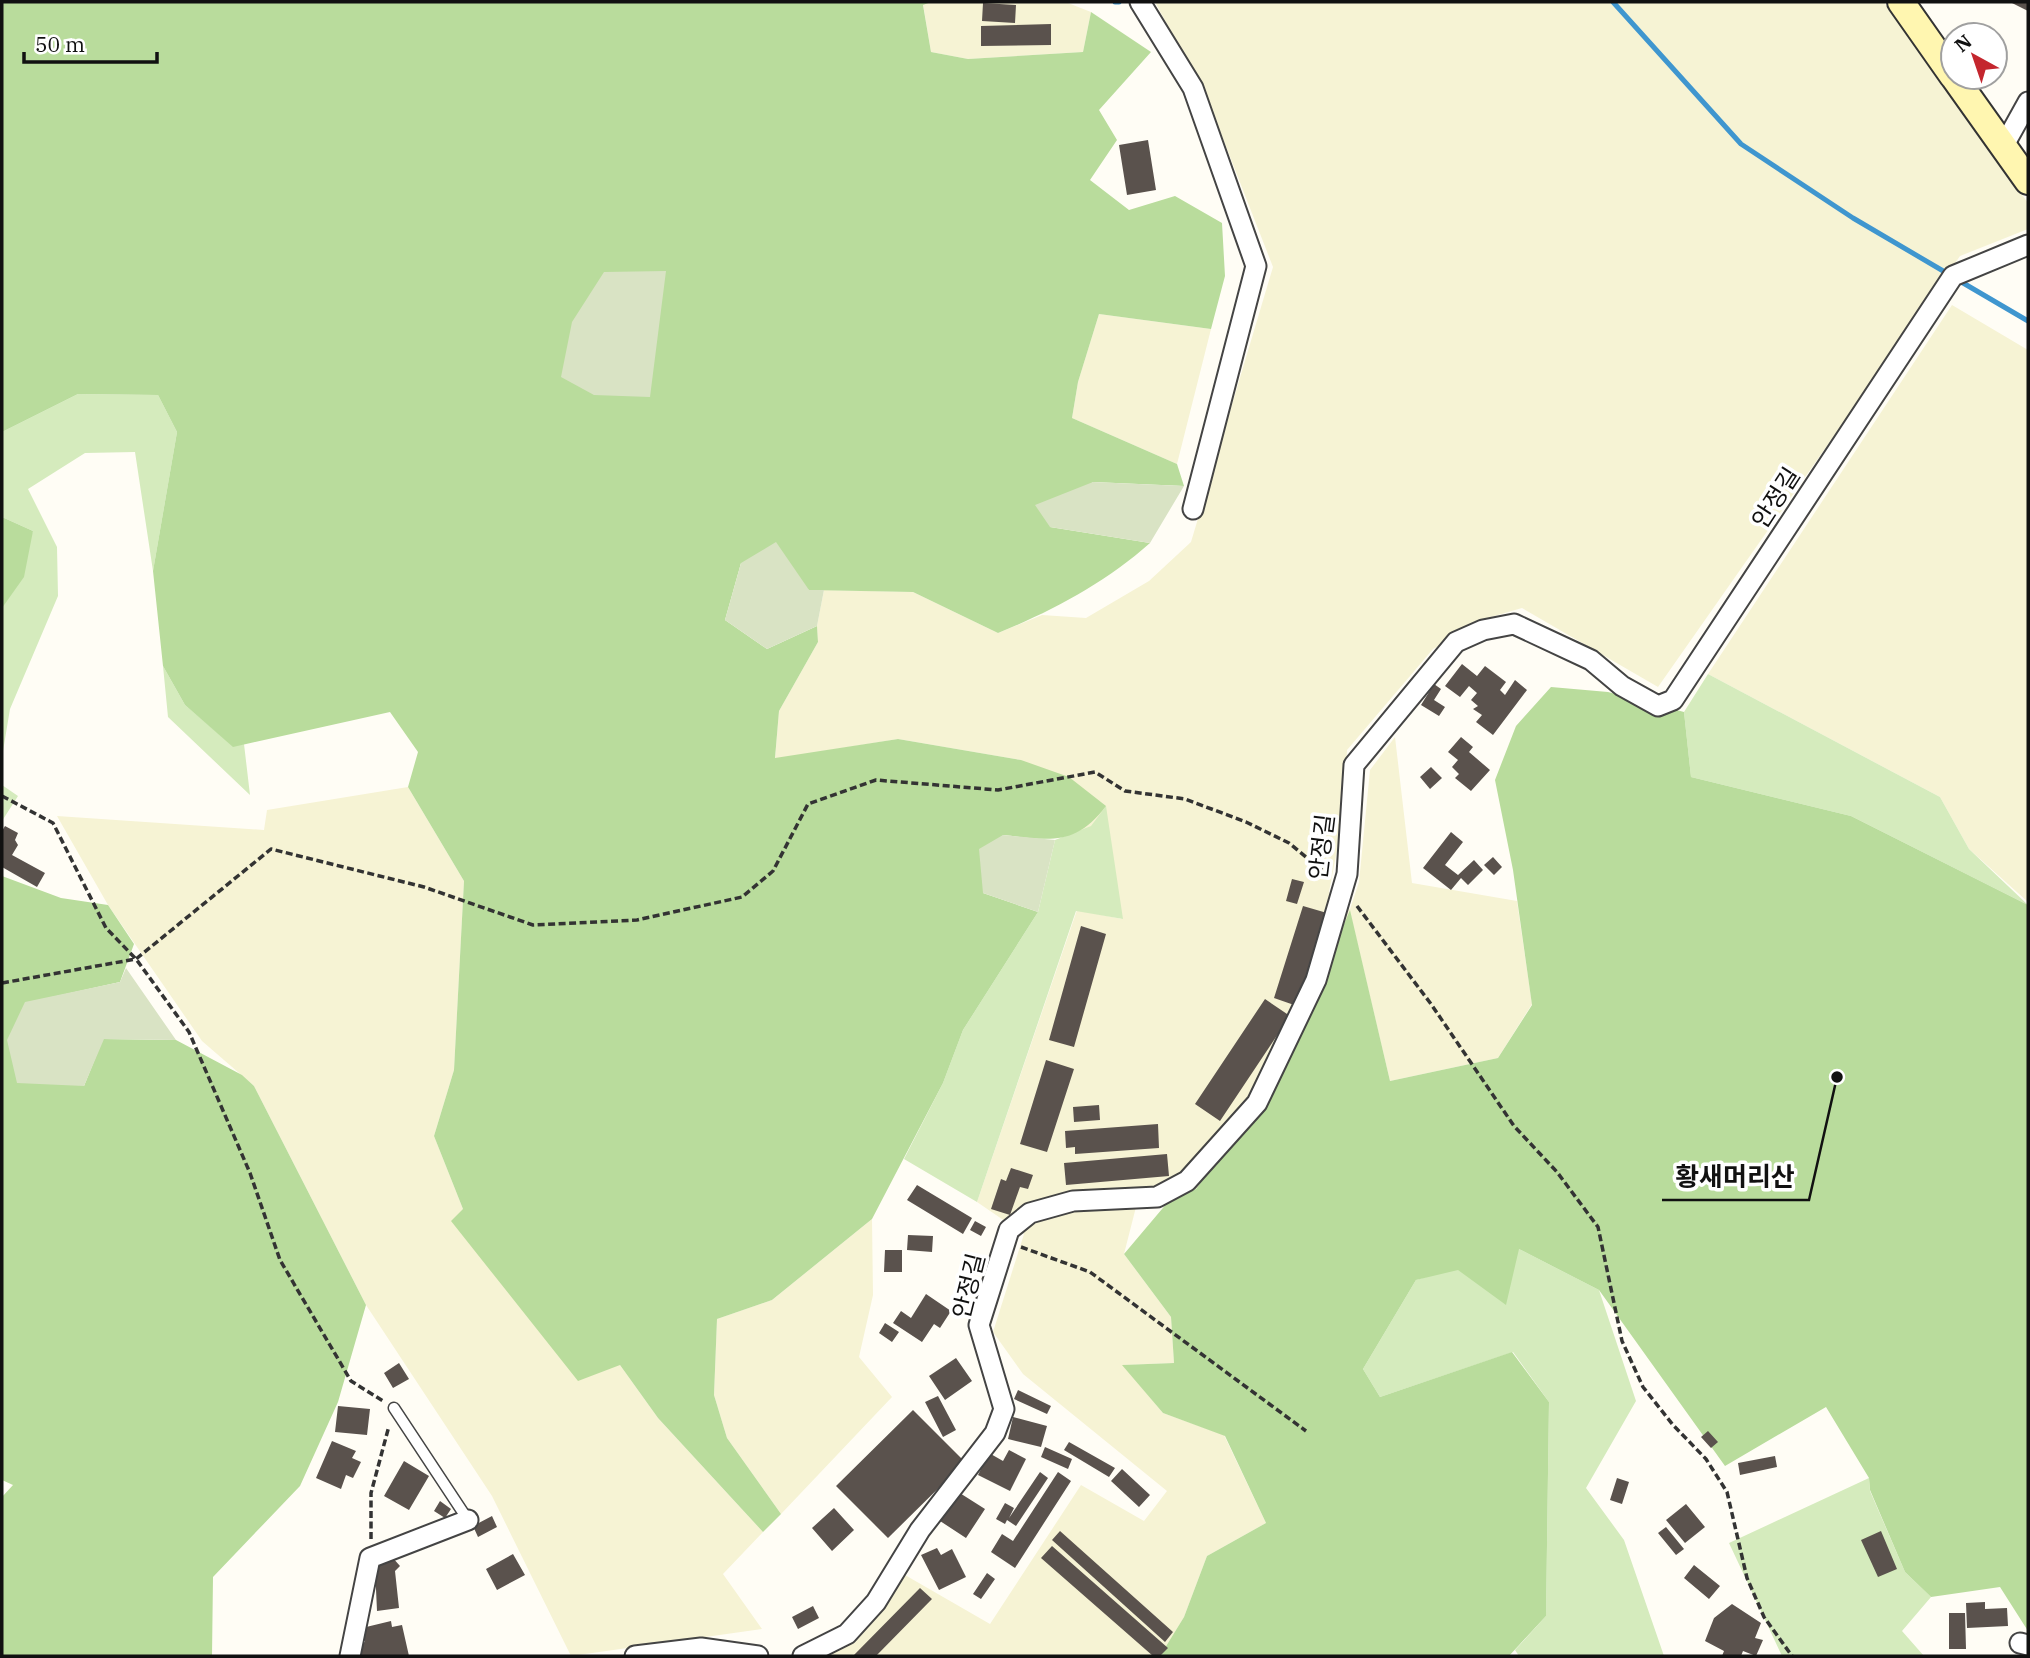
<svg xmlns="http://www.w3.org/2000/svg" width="2030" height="1658" font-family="'IBM Plex Serif','Noto Sans KR',serif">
<rect width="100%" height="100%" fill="#fffdf5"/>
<path fill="#f6f3d4" d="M931,2L1068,3L1091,12L1083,52L968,59L931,52L923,4Z
M1155,2H1884L2028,203V229L1960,256L1658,687L1522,608L1491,617L1433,649L1347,750L1344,814L1329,892L1350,909L1359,882L1370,770L1395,737L1412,883L1517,901L1532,1004L1498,1058L1390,1081L1350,912L1279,1077L1196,1189L1136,1207L1124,1254L1171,1317L1174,1363L1123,1365L1163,1413L1224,1435L1266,1523L1207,1556L1184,1617L1160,1656H823L905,1575L990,1624L1081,1485L1144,1521L1167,1491L1023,1374L993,1332L1024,1234L977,1202L1077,910L1122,919L1021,760L898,739L775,759L779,711L818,642L817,626L824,590L913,592L998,633L1042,615L1086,618L1149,581L1191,542L1273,267L1209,103Z
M1952,305L2028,350V902L1969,849L1940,797L1708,674Z
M1099,314L1211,329L1177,464L1072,418L1078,382Z
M408,787L464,881L454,1070L434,1136L463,1209L620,1365L658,1418L763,1532L723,1574L762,1629L571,1656L492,1496L366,1305L254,1086L202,1041L108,905L57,816L264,830L267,810Z
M872,1219L873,1295L859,1357L892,1397L781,1514L727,1438L714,1395L717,1319L772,1300Z"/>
<path fill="#d5ebbd" d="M78,394L158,395L177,432L153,571L135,452L85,453L28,489L57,547L58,596L10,709L2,757V608L33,531L2,517V432Z
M163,666L185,705L233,746L244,744L250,795L168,717Z
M1708,674L1940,797L1969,849L2028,905L1851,816L1691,777L1684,712Z
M2,785L18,796L2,821Z
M1106,806L1123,919L1076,911L977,1202L904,1159L943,1083L963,1030L1038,912L1055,840L1091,826Z
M1519,1249L1599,1290L1636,1401L1586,1488L1624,1540L1664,1656H1519L1515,1650L1546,1616L1549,1402L1513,1352L1380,1397L1363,1369L1416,1280Z
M1869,1478L1870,1491L1905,1572L1931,1597L1902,1631L1924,1656H1782L1729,1543Z"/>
<path fill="#b9dc9c" d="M2,2H931L923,5L931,52L968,59L1083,52L1091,12L1151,52L1099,110L1117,140L1090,180L1129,210L1175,196L1222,223L1225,276L1211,329L1099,314L1078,382L1072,418L1177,464L1184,486L1093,482L1050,527L1150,543C1105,583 1052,611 998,633L913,592L809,590L741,563L725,620L767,649L817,626L818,642L779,711L775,758L898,739L1021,760L1069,777L1106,806C1075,847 1049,840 1003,835L983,893L1038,912L963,1030L943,1083L872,1219L772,1300L717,1319L714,1395L727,1438L781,1514L763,1532L658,1418L620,1365L578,1381L451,1221L463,1209L434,1136L454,1070L464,881L408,787L418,752L390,712L233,747L185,705L163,666L153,571L177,432L158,395L78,394L2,432Z
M2,517L33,531L24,577L2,608Z
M1551,687L1608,692L1684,712L1691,777L1851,816L2028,905V1631L2000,1587L1931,1597L1905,1572L1870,1490L1869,1478L1826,1407L1725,1466L1599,1290L1519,1249L1506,1305L1458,1270L1416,1280L1363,1369L1380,1397L1512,1352L1549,1402L1546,1616L1509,1656H1160L1184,1617L1207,1556L1266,1523L1225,1436L1163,1413L1122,1365L1174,1363L1171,1317L1124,1254L1173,1196L1196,1189L1279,1077L1350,910L1390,1081L1498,1058L1532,1005L1513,870L1495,780L1516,726Z
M2,876L61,898L108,905L134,944L120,982L25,1003L84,1086L103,1039L176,1040L242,1075L254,1086L366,1305L338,1402L300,1486L213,1577L212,1656H2V1497L13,1485L2,1480Z"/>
<path fill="#d9e3c4" d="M666,271L650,397L594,395L561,377L572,322L604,272Z
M1093,482L1184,486L1150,543L1050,527L1035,505Z
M776,542L809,590H824L817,626L767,649L725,620L741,563Z
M1003,835L1055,840L1038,912L983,893L979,849Z
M126,968L176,1040L104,1039L84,1086L17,1083L7,1040L25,1002L120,982Z"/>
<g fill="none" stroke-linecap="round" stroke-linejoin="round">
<path stroke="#3f96cf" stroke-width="5" d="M1115,2H1119
M1613,2L1741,144L1853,218L1950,275
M1958,280L2028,321"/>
</g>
<path fill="#5a524d" d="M2010,2H2028V11Z
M983,3L1016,5L1015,23L982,21Z
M1051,24V45L981,46V26Z
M1148,140L1156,190L1127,195L1119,145Z
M1462,664L1477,676L1485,666L1506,682L1500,690L1505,695L1515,680L1527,690L1493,735L1476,722L1482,715L1473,709L1478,706L1471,700L1477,693L1469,686L1460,697L1445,686Z
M1434,684L1441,689L1434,700L1445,707L1439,716L1421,705Z
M1461,737L1473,747L1469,752L1490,770L1471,791L1455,778L1459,774L1452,767L1458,760L1448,752Z
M1431,767L1442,778L1430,789L1420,777Z
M5,826L18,833L15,840L18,845L12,855L45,873L37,887L2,867V831Z
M1451,832L1463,842L1445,865L1458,875L1474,860L1483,870L1468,885L1461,878L1451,890L1423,868Z
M1493,857L1502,867L1494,875L1484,865Z
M1292,879L1304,882L1297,904L1286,901Z
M1303,906L1327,913L1297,1006L1274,998Z
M1081,926L1106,934L1074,1047L1049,1040Z
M1265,999L1290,1016L1220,1121L1195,1104Z
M1046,1060L1074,1069L1047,1152L1020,1144Z
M1099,1105L1100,1120L1074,1122L1073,1107Z
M1158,1124L1159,1148L1075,1154V1147L1066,1148L1065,1131Z
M1167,1154L1169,1176L1066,1185L1064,1163Z
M1011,1168L1033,1175L1028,1189L1020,1187L1010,1215L991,1209L1001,1179L1006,1181Z
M917,1185L972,1218L963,1234L907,1200Z
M975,1221L986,1227L981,1236L970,1230Z
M908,1235L933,1236L932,1252L907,1250Z
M885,1250H902V1272H884Z
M926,1294L951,1311L940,1328L934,1324L922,1342L893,1323L901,1311L911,1318Z
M885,1323L899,1332L892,1342L879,1333Z
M956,1358L972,1381L945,1400L929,1376Z
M399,1363L409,1379L393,1388L384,1373Z
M1018,1390L1051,1406L1047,1414L1014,1399Z
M938,1396L956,1430L943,1437L925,1402Z
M338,1406L370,1409L367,1435L335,1432Z
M913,1410L965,1462L888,1538L836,1486Z
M1013,1417L1047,1426L1041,1447L1008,1439Z
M1708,1431L1718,1442L1711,1448L1701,1437Z
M332,1441L356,1451L352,1458L361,1462L353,1478L346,1475L341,1489L316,1478Z
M1069,1442L1115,1468L1109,1477L1064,1450Z
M1045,1447L1072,1459L1068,1469L1041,1457Z
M1009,1450L1026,1459L1010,1491L978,1475L989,1453L1003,1461Z
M1775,1456L1777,1467L1740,1475L1738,1463Z
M404,1461L429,1476L409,1510L384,1496Z
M1122,1469L1150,1495L1139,1507L1111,1481Z
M1040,1472L1048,1478L1016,1526L1007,1520L1005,1524L996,1519L1005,1503L1014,1508L1009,1518Z
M1058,1472L1071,1481L1015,1568L991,1552L1002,1534L1013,1541Z
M1617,1478L1629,1482L1622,1504L1610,1500Z
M955,1490L985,1509L966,1538L937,1519Z
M440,1501L451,1509L445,1518L434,1511Z
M1686,1504L1705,1527L1685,1543L1666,1520Z
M834,1508L854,1530L832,1551L812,1528Z
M492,1516L497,1527L478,1537L473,1526Z
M1666,1527L1684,1549L1676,1555L1658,1533Z
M1060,1531L1173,1632L1165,1642L1052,1540Z
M1881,1531L1897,1569L1878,1577L1861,1540Z
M1052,1546L1168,1648L1160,1656H1153L1041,1558Z
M937,1548L941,1555L952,1549L966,1577L939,1590L921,1555Z
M513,1554L525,1575L497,1590L486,1569Z
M392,1557L400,1566L395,1571L399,1608L377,1611L375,1567Z
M1694,1565L1720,1586L1709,1599L1684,1578Z
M987,1573L995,1579L981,1599L973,1594Z
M920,1588L932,1599L876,1656H853Z
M1985,1602V1609L2007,1608L2008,1626L1967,1628L1966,1603Z
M1732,1604L1761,1623L1755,1638L1763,1640L1756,1656L1743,1651L1741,1656H1722L1724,1651L1705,1641L1714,1618Z
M813,1606L819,1618L798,1629L792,1617Z
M1949,1613H1965L1966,1649H1949Z
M391,1621L392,1627L402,1625L409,1656H356L353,1646L365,1642L362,1628Z"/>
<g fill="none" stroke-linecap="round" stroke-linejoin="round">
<g stroke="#444" stroke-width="13">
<path id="service" d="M394,1408L468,1520"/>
</g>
<g stroke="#444" stroke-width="23">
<path id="minor" d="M1140,2L1193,88L1256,266L1193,509
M2003,147L2028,102
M2020,1643L2028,1645
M350,1656L370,1558L468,1520
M635,1656L701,1648L758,1656
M803,1656L847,1634L876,1602L920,1530L995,1433L1004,1409L979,1325L1009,1230L1030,1213L1073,1201L1157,1197L1187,1181L1257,1103L1316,980L1347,874L1354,765L1456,642L1483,630L1514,624L1591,660L1622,686L1658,706L1673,700L1953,276L2028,245"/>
</g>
<g stroke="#333" stroke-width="30">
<path id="secondary" d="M1901,2L1953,76
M1954,77L2028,181"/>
</g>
<path stroke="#333" stroke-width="3.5" stroke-dasharray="7 3.5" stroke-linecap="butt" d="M2,796L53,823L106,928L136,959L189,1032L250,1173L280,1260L351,1381L383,1401
M1357,906L1431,1004L1514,1126L1557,1172L1598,1227L1622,1341L1643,1387L1673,1425L1706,1459L1727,1492L1747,1578L1764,1617L1792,1656
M2,983L136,959L271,849L424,887L533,925L637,920L742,897L773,871L808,804L876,780L998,790L1095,772L1125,791L1185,799L1246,822L1289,843L1328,875
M1021,1247L1090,1272L1306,1431
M371,1539V1493L389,1426"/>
<use href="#service" stroke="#fff" stroke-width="10"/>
<use href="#minor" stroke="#fff" stroke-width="19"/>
<use href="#secondary" stroke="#fff6b0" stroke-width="26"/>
</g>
<g text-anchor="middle" stroke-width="7" stroke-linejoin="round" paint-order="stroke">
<g font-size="24" fill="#111" stroke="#fff">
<text transform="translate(1776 498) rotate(-57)" y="8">안정길</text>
<text transform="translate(1322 847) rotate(-83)" y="8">안정길</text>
<text transform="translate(969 1286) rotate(-76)" y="8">안정길</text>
</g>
</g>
<path fill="none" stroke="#111" stroke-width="2.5" d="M1837 1077L1809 1200H1662"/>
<circle fill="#111" stroke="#fff" stroke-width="2.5" cx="1837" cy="1077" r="7"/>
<g font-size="26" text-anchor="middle" font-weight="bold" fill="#111" stroke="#fff" stroke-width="7" stroke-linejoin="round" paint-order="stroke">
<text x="1735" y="1186">황새머리산</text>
</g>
<rect width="2030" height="1658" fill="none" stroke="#111111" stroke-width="7"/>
<g transform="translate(1974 56) rotate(320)"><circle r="33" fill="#ffffff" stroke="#a0a0a0" stroke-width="2"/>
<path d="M0-5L12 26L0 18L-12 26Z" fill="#c4262e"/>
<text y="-10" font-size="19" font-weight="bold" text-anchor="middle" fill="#111111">N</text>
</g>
<path d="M24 52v10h133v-10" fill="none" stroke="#111111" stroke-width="3.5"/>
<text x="35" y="52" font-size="21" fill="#111111" stroke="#ffffff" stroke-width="5" paint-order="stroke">50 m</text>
</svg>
